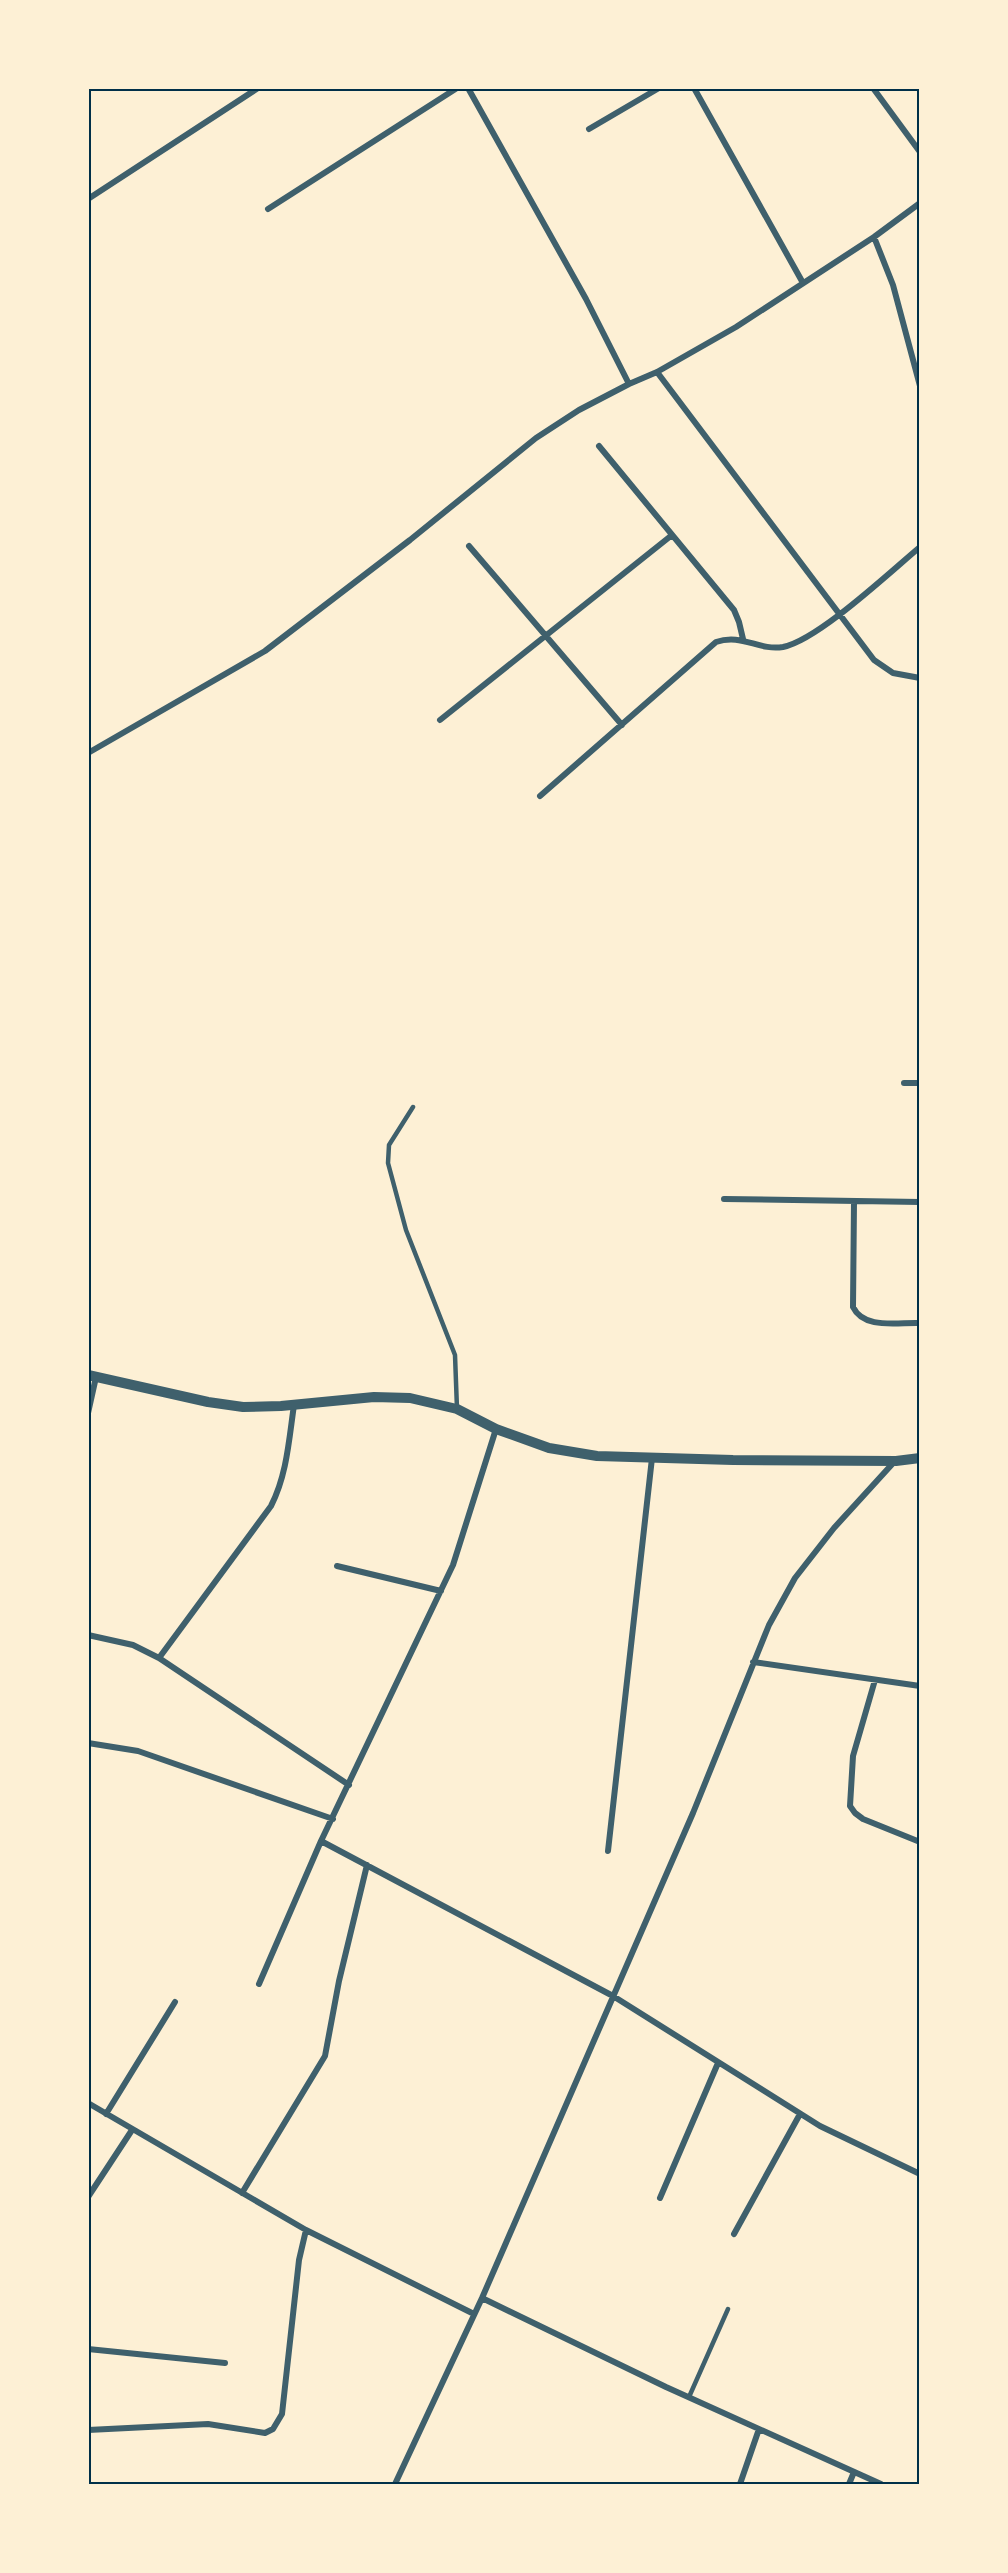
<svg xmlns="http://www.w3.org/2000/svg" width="1008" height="2573" font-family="'Alegreya Sans',sans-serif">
<rect width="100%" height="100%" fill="#fdf0d5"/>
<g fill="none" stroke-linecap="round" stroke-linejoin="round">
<path stroke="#3f606c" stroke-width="4.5" d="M413,1107L389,1145L388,1163L406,1230L455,1355L457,1409
M689,2397L728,2309"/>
<path stroke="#3f606c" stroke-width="6" d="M468,88L586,299L629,384
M694,88L803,283
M873,88L920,152
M589,129L659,88
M88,199L258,88
M268,209L457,88
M874,237L893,285L920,386
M657,372L874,660L893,673L920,678
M599,446L734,610L739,622L743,639
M469,546L622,725
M440,720L672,535
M88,753L265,651L410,540L536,438L579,410L629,384L657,372L736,327L874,237L920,203
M540,796L716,642C742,633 758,651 783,647C818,640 890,572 920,547
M904,1083H920
M724,1199L920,1202
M854,1202L853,1307C864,1330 898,1322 920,1323
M88,1413L96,1377
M337,1566L441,1591
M88,1635L133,1645L159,1658L349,1785
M159,1658L271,1506C287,1475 289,1439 294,1405
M753,1662L920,1686
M875,1680L853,1756L850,1806L855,1813L863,1819L920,1842
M88,1743L138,1751L333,1819
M321,1841L613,1996L820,2126L920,2174
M608,1851L652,1458
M259,1984L321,1841L453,1565L496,1429
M88,2103L306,2230L474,2314
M106,2114L175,2002
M242,2193L325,2056L339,1981L367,1865
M88,2197L132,2130
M660,2198L718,2063
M734,2234L800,2114
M482,2298L666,2387L881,2484
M88,2349L225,2363
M88,2430L208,2424L265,2433L273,2429L282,2414L299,2260L306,2230
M395,2484L482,2298L693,1813L769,1625L795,1578L834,1528L895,1461
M740,2484L759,2429
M849,2484L854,2472"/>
<path stroke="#3f606c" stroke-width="10" d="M88,1375L208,1402L243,1407L281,1406L374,1397L410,1398L457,1409L496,1429L549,1448L597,1456L733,1460L896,1461L920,1458"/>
</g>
<rect width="1008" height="2573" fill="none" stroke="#fdf0d5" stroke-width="180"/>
<rect x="90" y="90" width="828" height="2393" fill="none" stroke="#003049" stroke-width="2"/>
</svg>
